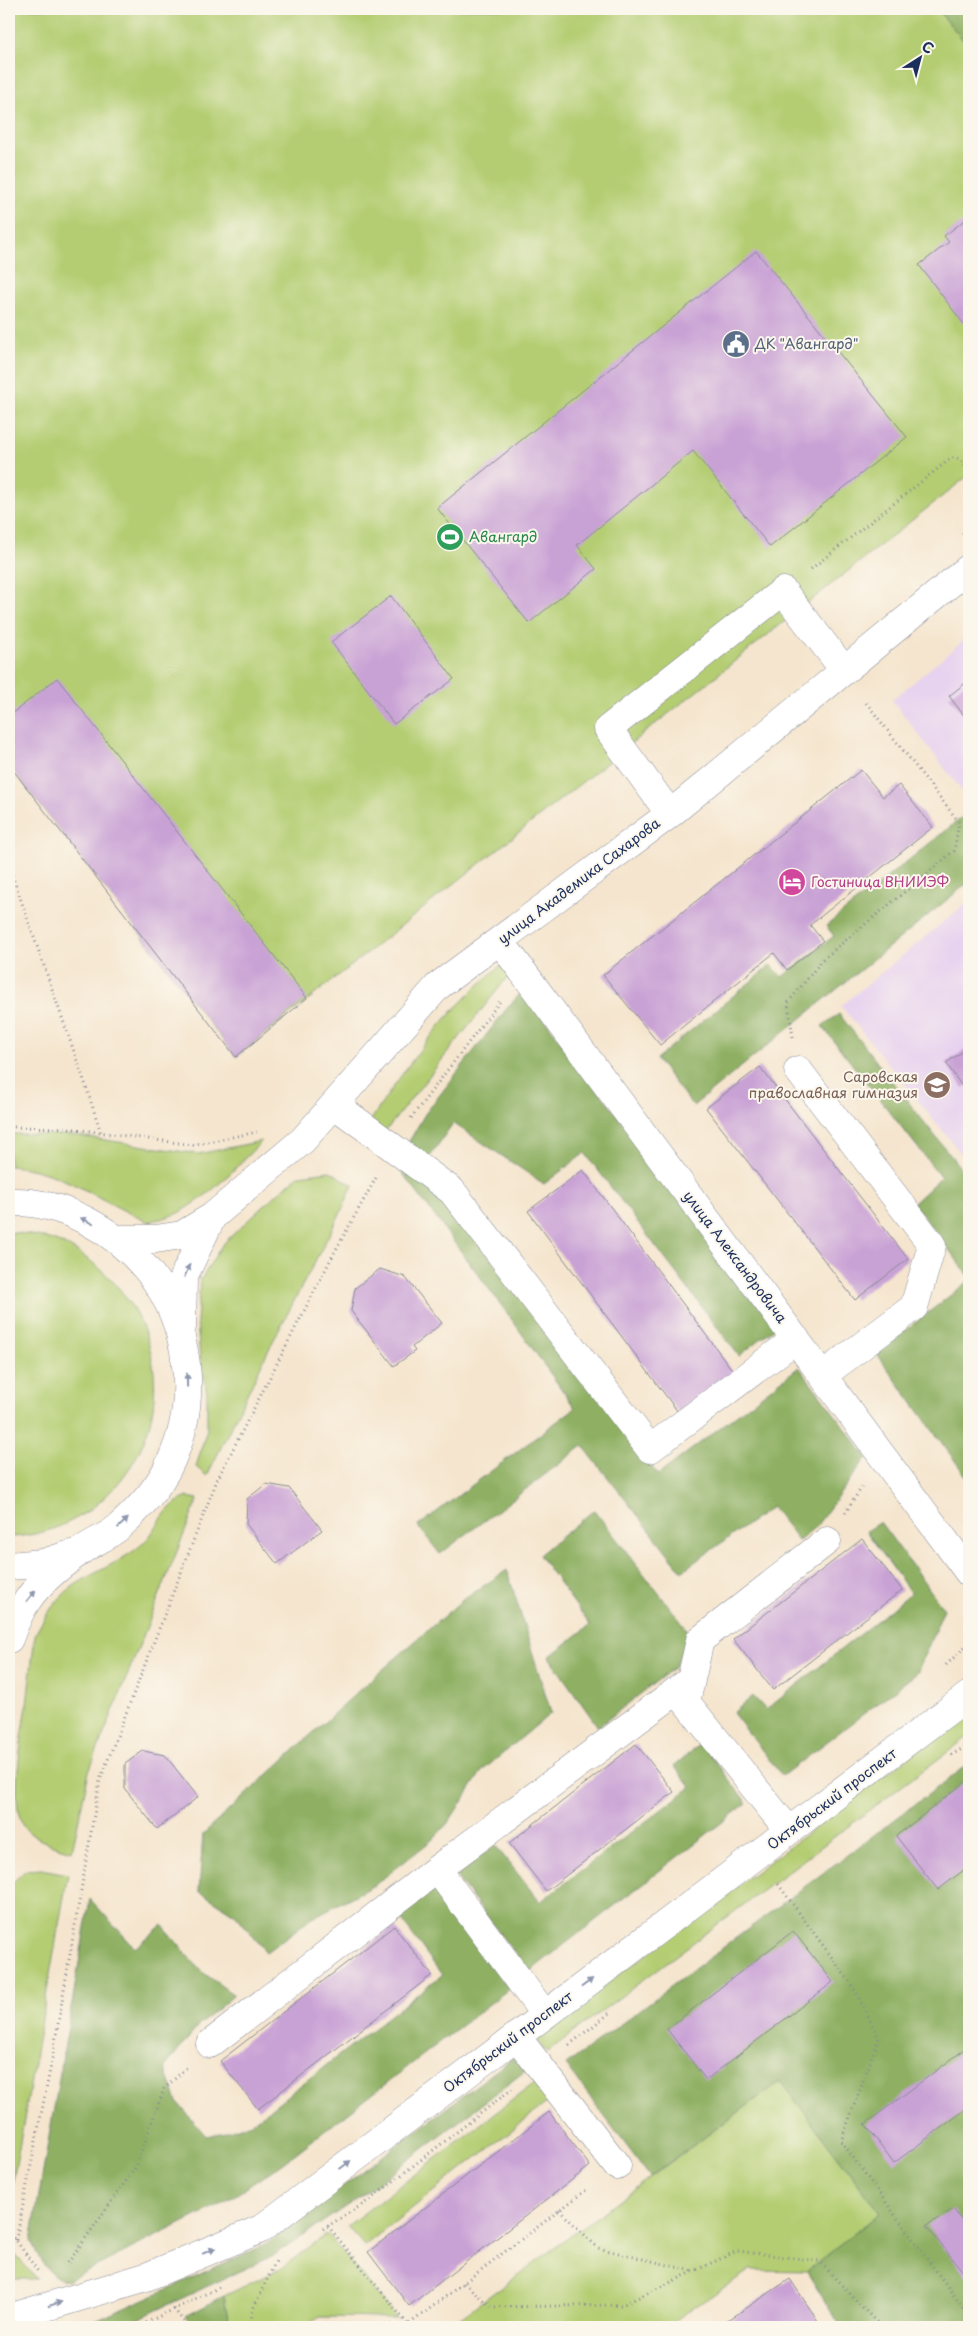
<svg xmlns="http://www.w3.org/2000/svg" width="978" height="2336" font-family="'Playpen Sans',sans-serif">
<rect width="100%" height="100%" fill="#fbf7ec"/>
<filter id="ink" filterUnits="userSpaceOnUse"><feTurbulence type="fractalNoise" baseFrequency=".02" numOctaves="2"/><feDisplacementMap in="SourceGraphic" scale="10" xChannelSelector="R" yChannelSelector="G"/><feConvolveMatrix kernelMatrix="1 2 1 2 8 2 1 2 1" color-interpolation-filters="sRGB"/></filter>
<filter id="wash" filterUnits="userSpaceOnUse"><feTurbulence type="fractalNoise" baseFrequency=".0096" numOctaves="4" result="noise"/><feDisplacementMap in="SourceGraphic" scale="20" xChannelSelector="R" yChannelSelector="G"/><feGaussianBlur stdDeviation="1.12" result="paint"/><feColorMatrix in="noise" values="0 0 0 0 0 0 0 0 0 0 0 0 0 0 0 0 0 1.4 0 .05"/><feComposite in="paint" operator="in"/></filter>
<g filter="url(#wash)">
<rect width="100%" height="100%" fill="#f5e5ce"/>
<path fill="#e7d2ef" d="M969,636V800L892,700Z
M969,901V1163L841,1006Z"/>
<path fill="#b4cd72" stroke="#687e68" d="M9,9H937L969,47V475L236,1057L9,765Z
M504,963L510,974L384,1133L369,1123C407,1065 449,1006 504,963Z
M9,1134L72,1135L198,1154L262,1141C235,1168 209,1199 174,1215C166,1218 156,1220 148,1222C101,1202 61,1169 9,1166Z
M330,1171L353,1185L342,1210L271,1345L207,1476L196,1467L207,1429V1392L200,1358L197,1321L200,1281L222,1245L262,1207L299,1175Z
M9,1232C29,1234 49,1237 67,1246C164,1298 186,1421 105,1497C79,1522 44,1536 9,1537Z
M188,1497L198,1499L89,1771L72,1851C57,1846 35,1841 25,1828C7,1806 24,1731 27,1704C30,1681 32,1658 35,1635C43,1619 53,1604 66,1592C88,1572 128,1562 149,1537C161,1521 167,1504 188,1497Z
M969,1712V1736L547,2052L535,2038Z
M41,1869L68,1874L9,2203V1886L26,1870Z
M540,2079L554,2097L364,2246L347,2226Z
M781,2081L880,2213L807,2271L750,2270L665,2327H447Z
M327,2234L397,2318L319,2317L305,2327H220L228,2319L224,2296L280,2269Z
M9,2248L37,2279H9Z"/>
<path fill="#8fb064" stroke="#557061" d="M937,9H969V47Z
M965,815L969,820V882L693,1106L656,1059L771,965L782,977L834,936L826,926Z
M523,991L777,1326L739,1356L585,1153L544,1184L453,1123L429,1158L407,1145L425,1114L508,1007Z
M839,1014L969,1179V1276L913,1203L941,1177L822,1026Z
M398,1167L448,1203L658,1475L799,1367L867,1457L817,1525L799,1541L772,1507L682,1571L583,1446L440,1554L418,1526L575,1408L507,1313Z
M969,1281V1480L876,1353Z
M594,1510L689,1632L676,1666L598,1727L549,1657L590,1625L539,1555Z
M880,1522L944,1609L917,1673L782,1776L733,1713L753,1696L766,1710L911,1593L866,1531Z
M507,1570L551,1713L482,1771L448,1823L432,1840L376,1884L312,1918L266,1952L236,1915L199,1891L203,1834L365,1685L460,1602Z
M701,1743L747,1803L529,1972L455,1875L495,1845L540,1902L691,1787L674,1766Z
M969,1764V2327H841L807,2271L880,2213L781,2081L650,2177L566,2065Z
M435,1883L510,1988L283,2163L228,2200L67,2281C48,2277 38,2257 31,2241L90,1899L135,1948L162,1925L201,1971L234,1995L200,2024L165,2067L177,2102L206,2136L226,2132L252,2123L442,1975L396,1912Z
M522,2051L533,2065L361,2196L276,2254L121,2327H82L265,2245Z
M224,2296L228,2319L220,2327H196L186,2316Z"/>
<g id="blocks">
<path fill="#c9a2d5" d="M969,217V331L919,265L949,242L944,236Z
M756,251L907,437L770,547L693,451L577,545L596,569L529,623L437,508Z
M391,596L454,679L394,724L331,642Z
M57,678L307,998L236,1057L9,765V716Z
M969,680V722L949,696Z
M861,770L883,797L899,785L933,827L810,925L823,941L787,970L774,953L660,1045L603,975Z
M969,1047V1084L963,1088L946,1063Z
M760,1067L908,1259L855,1300L706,1108Z
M583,1170L736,1375L681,1416L528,1211Z
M380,1269L405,1277L442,1323L412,1347L415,1351L394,1366L351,1311L355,1288Z
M266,1484L289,1488L322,1530L277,1564L246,1524L247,1499Z
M862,1539L902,1590L773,1690L733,1639Z
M636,1744L674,1792L546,1891L509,1843Z
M143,1751L165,1755L198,1797L157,1829L125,1789V1764Z
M969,1779V1866L938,1890L896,1836Z
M394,1926L432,1975L258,2109L220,2061Z
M793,1931L833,1982L706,2080L667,2029Z
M969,2046V2107L894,2163L865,2124Z
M549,2112L590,2166L409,2306L368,2252Z
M953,2209L969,2229V2279L926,2226Z
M790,2279L822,2327H718Z"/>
</g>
</g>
<g filter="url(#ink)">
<use href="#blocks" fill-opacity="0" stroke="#888a96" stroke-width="1"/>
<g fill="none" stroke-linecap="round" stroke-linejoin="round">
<g stroke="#888a96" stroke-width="29">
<path id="minor" d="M670,814L608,729L783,591L844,670
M500,941L969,1573
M798,1070L932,1245L914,1307L823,1375
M335,1105L452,1191L650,1449L796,1339
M9,1202C63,1200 116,1231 149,1272C190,1325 199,1400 171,1461C160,1486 140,1508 120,1526C109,1536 94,1542 82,1550C63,1564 40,1581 27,1601C19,1612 14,1626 9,1639
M116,1239H156L182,1235L212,1217L303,1140L438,986L670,814L969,568
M182,1327L183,1278L212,1217
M9,1566L43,1563L71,1554
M789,1831L686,1702L700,1640L827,1541
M545,2015L437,1869L691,1680
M516,2036L617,2166
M210,2044L437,1869
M9,2318L146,2277L261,2229L969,1695"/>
</g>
<path stroke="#888a96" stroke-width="3" stroke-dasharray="1 4" stroke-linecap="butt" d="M962,534L969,528
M811,569L950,459L955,457L961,460L969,471
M9,866L85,1083L101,1133
M793,1037L788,1003L823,959L954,851L959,822L864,700
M411,1118L501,1000
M9,1127L68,1128L193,1145L257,1132
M845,1513L862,1487
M946,1665L969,1643
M951,1755L969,1745
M778,1884L852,1985L879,2038L841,2141L969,2316
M569,2045L611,2012
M559,2210L598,2248L693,2271
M328,2226L410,2327
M323,2229L368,2201L512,2089
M9,2235L16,2240L39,2273
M16,2240L51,2065L100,1780L217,1480L334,1253L376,1178
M68,2263L135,2168L164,2089L187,2067
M464,2283L491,2307L622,2305L737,2251L819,2261L881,2327
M174,2309L188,2327
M137,2327L222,2286
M250,2327L253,2309L276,2261
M321,2327L325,2324L408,2325L589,2188"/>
<use href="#minor" stroke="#fff" stroke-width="28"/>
</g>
<defs><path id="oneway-solid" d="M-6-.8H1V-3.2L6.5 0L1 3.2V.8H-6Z" transform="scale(1.25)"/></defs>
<g fill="#8d97ae">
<use href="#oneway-solid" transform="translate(87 1221) rotate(-154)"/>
<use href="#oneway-solid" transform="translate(187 1271) rotate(-67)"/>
<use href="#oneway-solid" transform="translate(187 1380) rotate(-91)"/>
<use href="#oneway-solid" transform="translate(123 1523) rotate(-43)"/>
<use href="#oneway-solid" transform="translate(31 1596) rotate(-50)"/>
<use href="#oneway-solid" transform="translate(587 1983) rotate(-37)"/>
<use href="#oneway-solid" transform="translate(345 2165) rotate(-37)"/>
<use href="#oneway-solid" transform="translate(209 2251) rotate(-23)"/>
<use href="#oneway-solid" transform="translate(55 2304) rotate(-17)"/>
</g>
</g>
<defs>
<g id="civic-disc" transform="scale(1.4375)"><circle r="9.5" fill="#5c6f8a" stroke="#fbf7ec"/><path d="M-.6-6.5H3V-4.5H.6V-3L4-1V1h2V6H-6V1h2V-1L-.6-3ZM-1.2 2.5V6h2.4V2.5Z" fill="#fff"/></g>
<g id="stadium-disc" transform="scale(1.4375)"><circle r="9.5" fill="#2e9e5b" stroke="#fbf7ec"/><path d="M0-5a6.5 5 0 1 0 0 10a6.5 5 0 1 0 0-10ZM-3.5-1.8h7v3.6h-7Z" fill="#fff"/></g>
<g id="hotel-disc" transform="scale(1.4375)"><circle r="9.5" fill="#d1479c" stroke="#fbf7ec"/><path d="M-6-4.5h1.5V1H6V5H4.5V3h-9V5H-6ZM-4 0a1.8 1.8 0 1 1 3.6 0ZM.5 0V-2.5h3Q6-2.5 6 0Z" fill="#fff"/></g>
<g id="school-disc" transform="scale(1.4375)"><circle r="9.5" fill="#8d6e63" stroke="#fbf7ec"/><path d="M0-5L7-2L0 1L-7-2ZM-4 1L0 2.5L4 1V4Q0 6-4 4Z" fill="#fff"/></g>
</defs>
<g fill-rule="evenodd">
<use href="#civic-disc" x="736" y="344"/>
<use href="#stadium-disc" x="450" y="537"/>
<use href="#hotel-disc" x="792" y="882"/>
<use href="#school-disc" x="937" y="1085"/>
</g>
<g text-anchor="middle" stroke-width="4" stroke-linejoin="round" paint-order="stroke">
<g font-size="14" fill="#4e5e75" stroke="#fbf7ec" text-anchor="start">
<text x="755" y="349">ДК "Авангард"</text>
</g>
<g font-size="14" fill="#27864d" stroke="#fbf7ec" text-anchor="start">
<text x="469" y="542">Авангард</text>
</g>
<g font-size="14" fill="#1b2f5e" stroke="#fbf7ec">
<text transform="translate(579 881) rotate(-37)" y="5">улица Академика Сахарова</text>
<text transform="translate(735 1257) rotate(53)" y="5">улица Александровича</text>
<text transform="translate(832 1799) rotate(-37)" y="5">Октябрьский проспект</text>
<text transform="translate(508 2042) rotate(-37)" y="5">Октябрьский проспект</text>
</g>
<g font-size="14" fill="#b23c85" stroke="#fbf7ec" text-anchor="start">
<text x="811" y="887">Гостиница ВНИИЭФ</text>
</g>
<g font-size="14" fill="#785e54" stroke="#fbf7ec" text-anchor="end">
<text x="918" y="1082">Саровская<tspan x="918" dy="16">православная гимназия</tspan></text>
</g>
</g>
<rect width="978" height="2336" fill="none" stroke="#fbf7ec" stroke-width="30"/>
<g transform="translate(920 58) rotate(36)" stroke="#fbf7ec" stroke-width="4" paint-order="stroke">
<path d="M0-4L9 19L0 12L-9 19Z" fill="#1b2f5e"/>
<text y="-8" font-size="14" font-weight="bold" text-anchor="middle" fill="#1b2f5e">С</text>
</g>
</svg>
